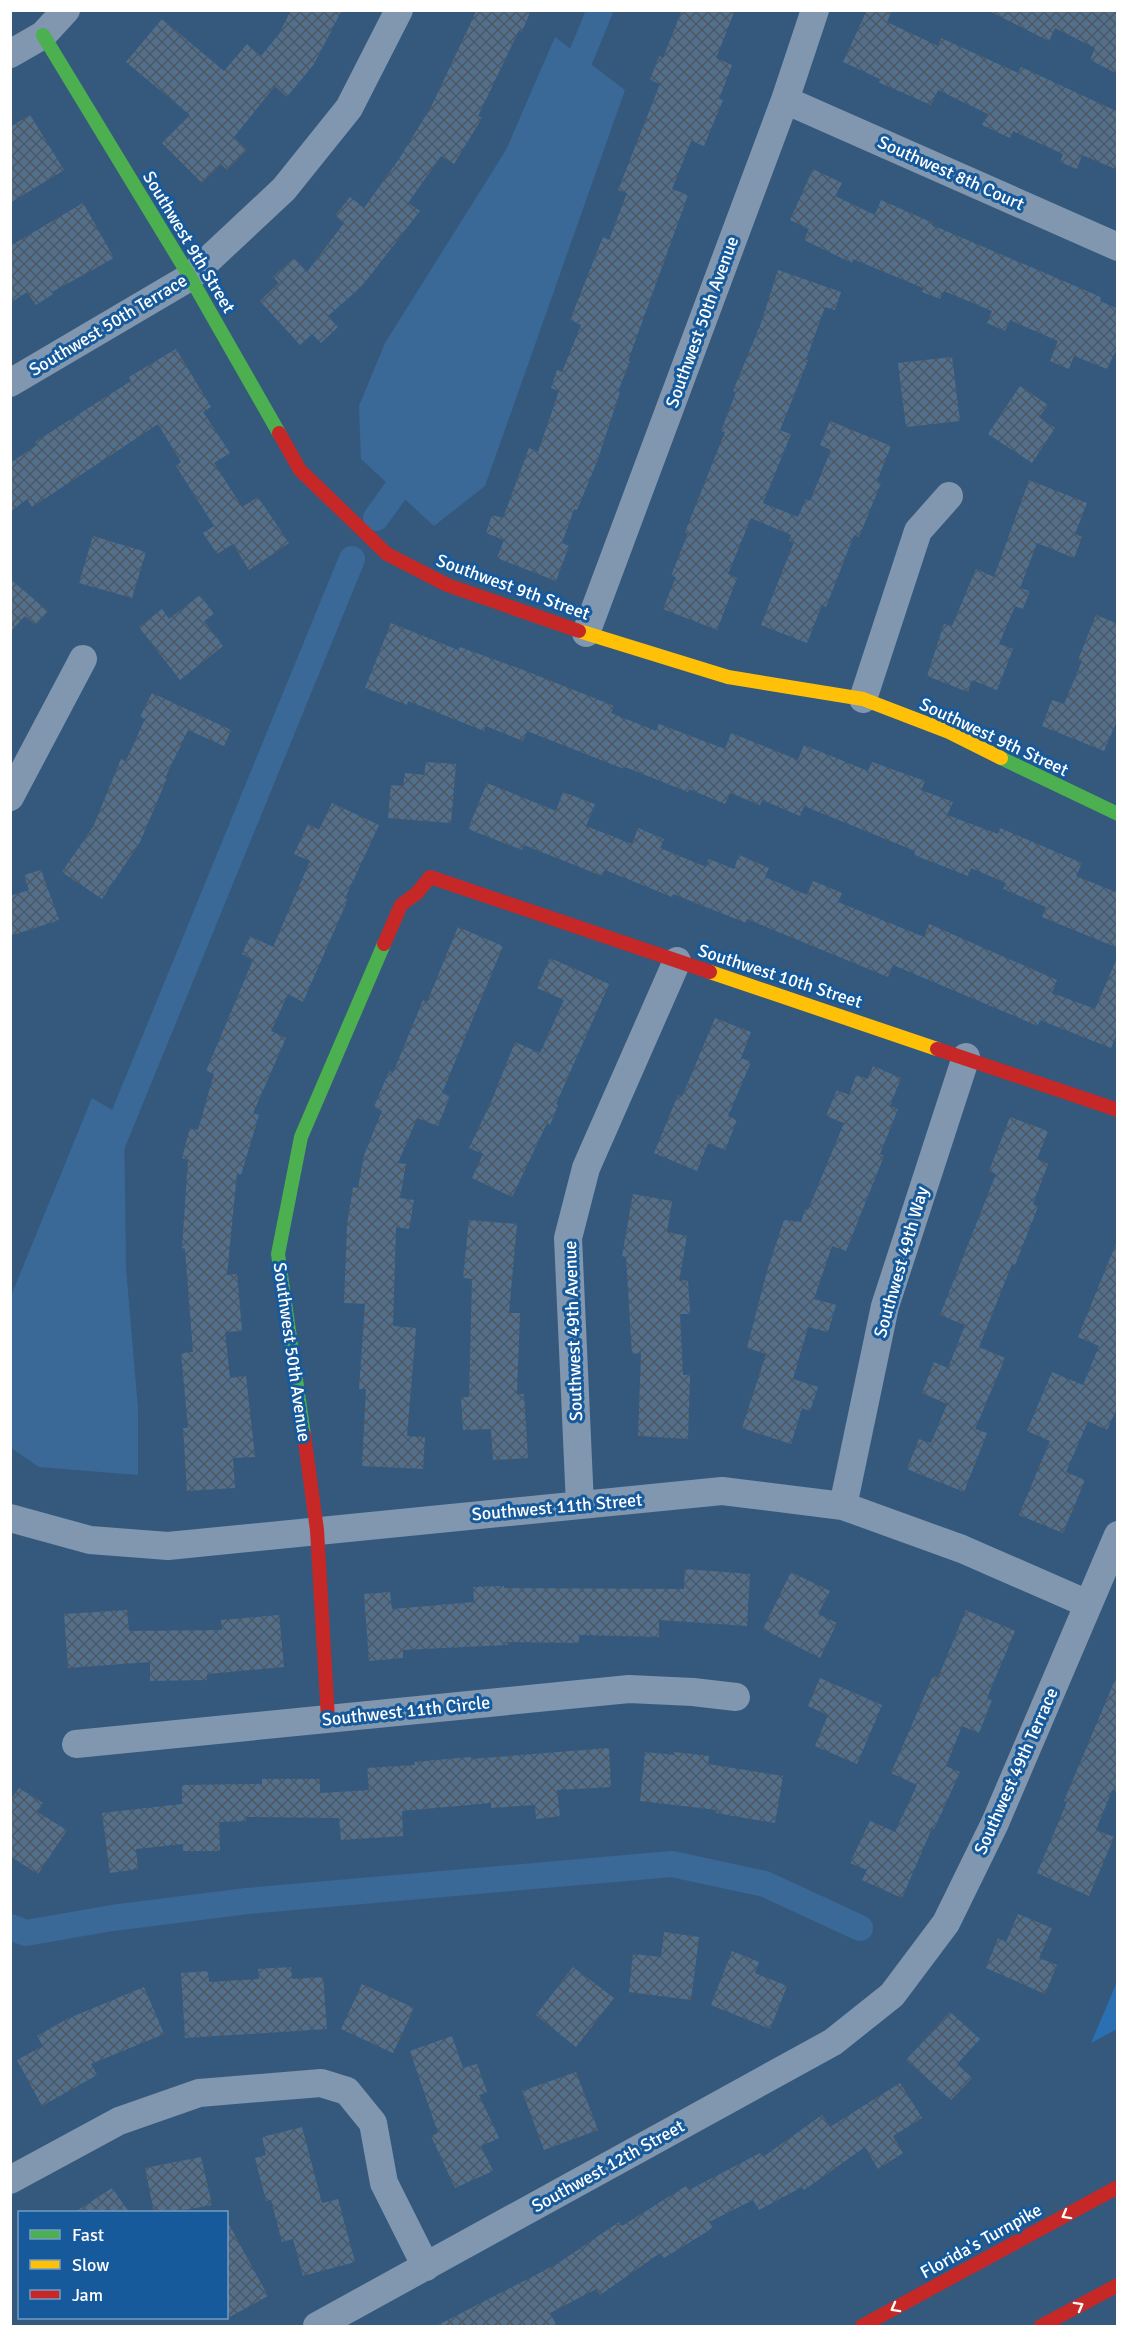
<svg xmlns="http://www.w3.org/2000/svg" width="1128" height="2337" font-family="Signika,sans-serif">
<defs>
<pattern id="building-cross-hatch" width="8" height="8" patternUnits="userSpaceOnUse" patternTransform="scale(1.5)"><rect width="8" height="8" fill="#526f8c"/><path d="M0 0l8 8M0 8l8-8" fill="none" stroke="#4e5862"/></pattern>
</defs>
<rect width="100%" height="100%" fill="#35597d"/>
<path fill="#2b70b2" d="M1117,1982V2029L1091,2043Z"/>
<path fill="#3a6997" d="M555,37L625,90L485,486L434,526L361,459L359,406L385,343L506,150Z
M92,1098L124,1117L126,1268L138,1409V1475L39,1467L11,1448V1296Z"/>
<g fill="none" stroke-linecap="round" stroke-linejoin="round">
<path stroke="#3a6997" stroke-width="26" d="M568,88L600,10
M376,518L407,475L412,462
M111,1147L352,559
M10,1927L26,1933L112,1918L247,1901L672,1864L765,1884L860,1928"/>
</g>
<path fill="url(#building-cross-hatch)" d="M291,10H342L314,64L287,97L275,86L234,137L247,150L227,170L221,164L202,183L162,143L190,115L126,62L162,19L224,71L247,44L261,56L279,34Z
M474,10H531L522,32L519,30L478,116L482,118L454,164L441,156L408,203L420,211L362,286L328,316L338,327L321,343L312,334L300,345L260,301L279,283L273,277L294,258L307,272L344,223L335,216L350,197L364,208L399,159L431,107L467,31L476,11Z
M682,10H735L716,58L732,65L719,99L723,100L704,146L691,141L672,189L688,195L628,361H630L618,391L620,392L598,459L577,510L574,509L562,543L569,546L556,581L497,558L504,540L486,533L492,515L503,518L529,448L538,452L559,391L551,388L557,370L562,372L581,325L570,320L603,237L609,240L627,193L618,190L660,84L650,80L659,56L663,58Z
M867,10H892L887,22L938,46L941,38L1018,73L1021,67L1118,112V170L1082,155L1077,169L1060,162L1063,154L1013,131L1010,138L982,125L988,114L938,90L931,105L878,82L880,79L843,62Z
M987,10H1118V74L1090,60L1095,48L1055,28L1049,41Z
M30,115L64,170L10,203V127Z
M813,169L842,183L835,196L875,215L881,200L933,223L932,225L1101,297L1100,301L1118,309V346L1107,369L1074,356L1069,369L1050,361L1058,341L1010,320L1005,331L987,323L992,311L944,291L940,299L922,292L923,288L853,259L852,263L804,240L809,229L790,220Z
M83,203L114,258L52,292L53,294L36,305L27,292L10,303V246Z
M778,270L841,292L835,310L825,307L806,360H808L780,430L791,434L763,503L798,517L806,499L810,501L831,450L820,445L830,421L891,446L877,481L881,483L859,537L854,535L826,607L822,605L807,643L761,625L794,542L789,541L791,535L751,518L728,574L737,578L717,630L663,609L676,577L671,576L688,533L685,532L725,432L721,431L736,392L733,391L761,323Z
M176,349L211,407L203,412L230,453L214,463L242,507L258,497L289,543L249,570L233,544L217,554L203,533L214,526L176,466L181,462L158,424L32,507L27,499L10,512V463L37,445L35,442L131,381L129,377Z
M952,357L960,421L906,427L898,363Z
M1020,386L1048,405L1039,417L1055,428L1032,463L988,434Z
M1029,480L1087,503L1075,534L1082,537L1074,558L1037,543L1020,588L1030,591L1023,609L1015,606L999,644L1013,649L997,690L972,680L968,692L927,676L944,624L952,626L976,569L994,577Z
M93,536L146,552L132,598L79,583Z
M10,579L48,611L36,625L25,616L10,632Z
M200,595L214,614L204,621L223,646L180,680L139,627L162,609L169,619Z
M1096,615L1118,624V718L1104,751L1042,726L1052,700L1064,704L1082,661L1078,660Z
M391,623L458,650L460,647L526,671L614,706L611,713L656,731L659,724L725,749L731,733L798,760L804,745L868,771L872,762L925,781L921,790L953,802L947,815L998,834L1000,828L1082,863L1076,876L1118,893V948L1042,917L1046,907L1003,889L1006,883L971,868L968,876L914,855L915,851L804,806L800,816L762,800L760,805L730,793L725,804L689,789L688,792L625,767L624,769L527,731L523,741L486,726L484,731L408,701L407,705L365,688Z
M152,693L231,730L224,746L188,730L165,778H167L140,842L102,899L62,872L93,827L121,759L126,761L145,719L140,717Z
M426,762L456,764L451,823L388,818L391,785L403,786L405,773L424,775Z
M487,783L556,811L563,792L595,804L586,826L632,844L638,828L664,839L660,848L706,867L709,859L734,869L739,855L769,868L765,877L807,895L813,881L842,893L838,902L924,937L929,924L1057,980L1052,993L1095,1009L1118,956V1031L1111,1048L1040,1020L1038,1026L893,965L888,977L747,919L746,923L673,894L672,897L605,870L602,876L524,845L522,850L468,829Z
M332,803L379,825L345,898L348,899L303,1002L288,994L271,1031L286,1038L253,1113L259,1115L241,1175L237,1173L227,1275L237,1274L242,1331L225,1332L230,1378L246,1376L255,1457L233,1458L235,1488L187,1491L183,1428H188L181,1353L193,1352L185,1249L182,1248L188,1160L182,1158L190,1128L198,1130L214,1074L206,1071L253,960L242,954L250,936L273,947L310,861L294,854L308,824L319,830Z
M41,870L59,920L10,936V896L29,890L24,875Z
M458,927L503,946L442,1093L450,1096L438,1126L417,1118L398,1163L406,1164L400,1198L414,1200L409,1229L396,1227L393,1326L416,1328L407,1436L425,1437L423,1469L362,1466L366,1389H359L365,1304L344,1303L347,1225L353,1187L358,1188L364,1155L382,1111L374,1107L389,1071L393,1073L423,1000L427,1002Z
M550,958L609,984L556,1104L558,1105L550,1125L547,1123L512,1197L472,1178L483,1154L469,1148L492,1100L515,1042L540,1053L564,1000L537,988Z
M715,1018L751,1032L741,1058L751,1062L728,1116L737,1120L725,1150L708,1143L697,1171L654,1153L678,1095L682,1097Z
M873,1066L901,1078L890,1106L898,1109L880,1154L884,1156L846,1251L832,1246L814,1299L836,1305L828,1332L808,1327L793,1379L818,1387L810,1411L802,1408L791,1444L742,1428L766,1354L747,1348L767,1271L784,1220L801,1222L805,1209L808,1210L844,1123L826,1116L837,1090L849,1095L856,1075L868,1079Z
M1010,1117L1048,1131L1037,1159L1048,1164L1033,1204L1038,1207L1015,1265L1012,1264L979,1347L1005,1358L975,1429L987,1433L964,1492L907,1469L919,1439L931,1443L947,1404L922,1393L934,1362L948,1368L965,1325L940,1315L996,1174L989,1171Z
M633,1194L672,1201L667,1232L687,1236L679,1281L688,1280L690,1314H680L683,1375H690L688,1439L638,1436L641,1353L632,1354L626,1257L622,1256Z
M469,1220L517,1224L509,1313H520L517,1394H524L528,1458L493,1460L491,1429L463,1430L461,1397H469L472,1279L463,1278Z
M1117,1241L1118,1406L1107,1430L1088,1421L1066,1472L1085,1480L1063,1533L1019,1515L1050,1441L1027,1431L1052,1372L1083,1385L1099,1346L1078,1337Z
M685,1569L750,1574L747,1626L659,1620V1637L579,1635V1643L507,1642L508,1645L403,1650V1658L369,1661L364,1594L390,1592L392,1609L474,1602L473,1587L504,1586V1588L684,1589Z
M791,1572L830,1591L818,1614L837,1623L820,1658L763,1629Z
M127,1610L129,1631L222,1630L221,1620L279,1615L284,1667L207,1674V1680L150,1681V1662L68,1668L64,1614Z
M966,1610L1015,1631L987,1698L992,1700L979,1733L962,1726L946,1766L960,1772L934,1829L932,1828L902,1898L862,1880L867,1870L850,1863L870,1821L895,1832L917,1785L891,1773L933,1676L938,1678Z
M1117,1675L1118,1792L1112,1790L1096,1830L1114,1837L1089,1896L1037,1873L1067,1802L1064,1801Z
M820,1678L882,1705L857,1764L815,1746L828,1715L808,1706Z
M609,1748L611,1787L557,1790L560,1816L536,1819L535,1805L491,1808V1803L402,1811L403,1836L341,1840L339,1818L246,1817V1821L219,1822L220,1851H183V1844L136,1849L138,1869L110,1873L102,1813L182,1804V1785L262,1784V1779H320V1793L369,1790L367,1768L415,1765L414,1762L471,1757V1759Z
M645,1752L674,1755V1752L709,1756L708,1764L783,1776L775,1823L716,1813L717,1810L640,1801Z
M19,1788L43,1803L37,1812L67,1830L38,1874L10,1856V1801Z
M1018,1914L1052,1928L1039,1958L1057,1965L1045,1994L986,1968L998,1938L1006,1942Z
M664,1932L699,1937L691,2000L629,1992L633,1954L661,1957Z
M732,1951L759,1962L755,1973L787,1986L770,2029L711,2005Z
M291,1967L292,1979L323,1977L327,2029L185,2038L181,1973L208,1971L209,1982L259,1979L258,1969Z
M573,1967L614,1998L576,2047L536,2015Z
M362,1984L414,2008L393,2053L341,2029Z
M144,1987L164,2034L91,2064L97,2075L42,2106L17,2060L43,2046L37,2036L67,2019Z
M950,2012L980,2039L957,2064L972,2078L951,2100L906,2060Z
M452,2036L463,2068L477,2064L487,2092L479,2095L499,2138L481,2146L493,2171L455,2188L431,2136L438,2133L410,2051Z
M576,2072L598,2130L544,2150L522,2091Z
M900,2083L922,2118L893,2136L903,2153L878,2169L865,2147L804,2190L802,2187L759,2210L753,2200L709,2222L713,2228L664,2258L660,2253L600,2295L596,2289L550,2313L557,2326H436L557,2264L619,2222L622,2226L686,2186L689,2190L760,2153L763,2157L822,2115L830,2127Z
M302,2127L322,2203L338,2199L355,2262L303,2276L293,2239L282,2242L271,2200L266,2201L255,2158L266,2155L262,2137Z
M201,2157L212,2205L173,2212H154L145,2168Z
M112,2188L129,2212H75Z
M226,2219L268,2296L226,2319Z"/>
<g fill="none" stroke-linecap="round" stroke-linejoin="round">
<path stroke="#8097af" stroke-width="28" d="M10,54L43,35L66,10
M785,100L1118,247
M10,383L190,277L284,189L349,108L399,10
M586,633L785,100L815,10
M863,699L918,531L949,496
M10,797L83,659
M580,1505L568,1238L586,1168L677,961
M843,1506L885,1306L966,1057
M10,1518L90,1540L168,1546L722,1491L843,1506L962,1549L1088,1604
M76,1744L629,1689L693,1692L736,1697
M10,2180L119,2121L199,2093L321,2083L347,2091L373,2123L384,2183L426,2267
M317,2326L833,2042L892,1995L946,1923L995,1823L1118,1535"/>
<path stroke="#4caf50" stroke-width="14" d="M43,35L190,277L279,433
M1001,758L1118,814
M304,1435L278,1254L301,1137L384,944"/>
<path stroke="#ffc107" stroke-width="14" d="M579,631L728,677L863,699L949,732L1001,758
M710,972L937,1049"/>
<path stroke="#c62828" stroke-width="14" d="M279,433L300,470L387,554L447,585L579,631
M384,944L401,905L417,893L430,877L710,972
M937,1049L1118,1110
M304,1435L317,1530L328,1719
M862,2326L1118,2187
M1041,2326L1118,2285"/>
</g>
<defs><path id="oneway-chevron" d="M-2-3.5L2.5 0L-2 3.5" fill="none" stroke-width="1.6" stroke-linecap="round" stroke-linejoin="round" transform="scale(1.5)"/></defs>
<g stroke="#f6fbf6">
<use href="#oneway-chevron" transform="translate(1066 2215) rotate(151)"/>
<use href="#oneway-chevron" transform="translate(1079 2306) rotate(-29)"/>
<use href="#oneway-chevron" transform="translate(895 2308) rotate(151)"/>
</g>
<g text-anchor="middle" stroke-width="6" stroke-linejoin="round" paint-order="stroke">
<g font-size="18" fill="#fff" stroke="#165a9c">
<text transform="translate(951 173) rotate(24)" y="6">Southwest 8th Court</text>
<text transform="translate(189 242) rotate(59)" y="6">Southwest 9th Street</text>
<text transform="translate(702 322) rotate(-70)" y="6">Southwest 50th Avenue</text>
<text transform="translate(108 325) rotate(-31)" y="6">Southwest 50th Terrace</text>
<text transform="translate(513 587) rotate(20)" y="6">Southwest 9th Street</text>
<text transform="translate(994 737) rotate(25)" y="6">Southwest 9th Street</text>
<text transform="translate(780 976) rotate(18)" y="6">Southwest 10th Street</text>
<text transform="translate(901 1262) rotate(-74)" y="6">Southwest 49th Way</text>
<text transform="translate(573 1331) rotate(-92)" y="6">Southwest 49th Avenue</text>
<text transform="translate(292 1352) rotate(82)" y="6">Southwest 50th Avenue</text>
<text transform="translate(557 1507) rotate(-5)" y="6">Southwest 11th Street</text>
<text transform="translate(406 1711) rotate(-6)" y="6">Southwest 11th Circle</text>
<text transform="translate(1016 1771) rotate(-66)" y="6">Southwest 49th Terrace</text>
<text transform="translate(608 2166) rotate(-29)" y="6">Southwest 12th Street</text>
<text transform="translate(981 2241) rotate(-29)" y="6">Florida's Turnpike</text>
</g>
</g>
<rect width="1128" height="2337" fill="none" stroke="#ffffff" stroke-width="24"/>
<rect x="18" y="2211" width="210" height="108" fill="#165a9c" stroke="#739cc4" stroke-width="1.5"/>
<rect x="30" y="2230" width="30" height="9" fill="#4caf50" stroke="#739cc4" stroke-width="1.5"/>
<text x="72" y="2241" font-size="18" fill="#ffffff">Fast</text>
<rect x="30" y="2260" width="30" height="9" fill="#ffc107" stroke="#739cc4" stroke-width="1.5"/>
<text x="72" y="2271" font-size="18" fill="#ffffff">Slow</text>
<rect x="30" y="2290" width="30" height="9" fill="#c62828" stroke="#739cc4" stroke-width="1.5"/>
<text x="72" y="2301" font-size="18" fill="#ffffff">Jam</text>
</svg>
